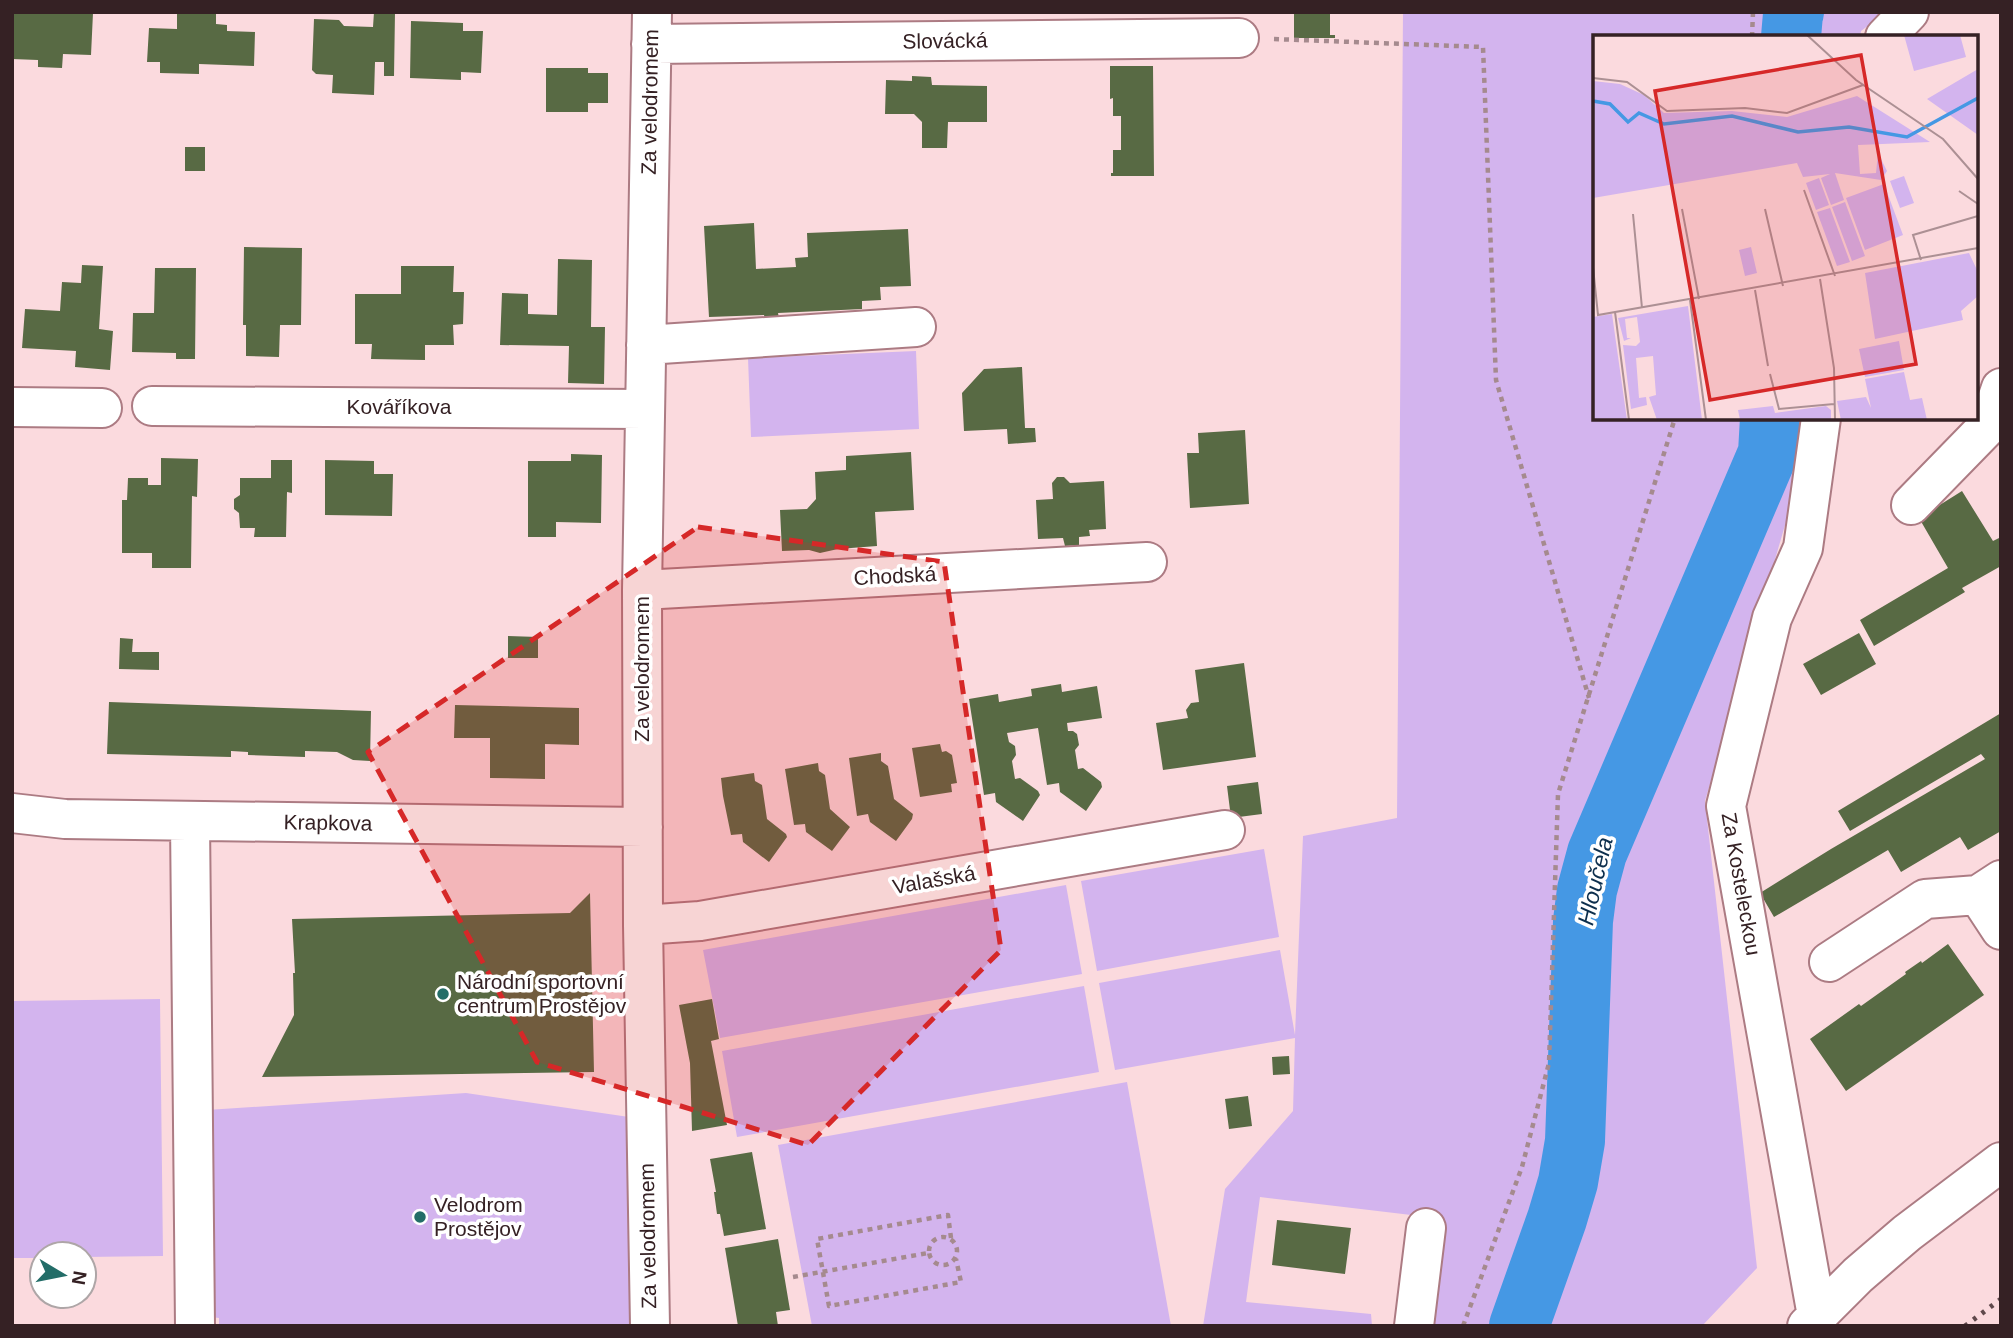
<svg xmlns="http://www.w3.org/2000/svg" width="2013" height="1338" font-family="Helvetica,sans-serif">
<rect width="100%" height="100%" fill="#fbdade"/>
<path fill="#d3b4ee" d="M1403,12H1886L1861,31L1860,37H1595V418H1809L1803,463L1705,801L1757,1268L1702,1326H1431L1445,1219L1260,1197L1246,1302L1371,1314L1372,1326H1203L1225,1189L1293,1111L1295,1038L1115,1070L1099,983L1280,950L1295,1035L1303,836L1397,818Z
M916,351L919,429L751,437L748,358Z
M1264,849L1279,937L1097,971L1081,881Z
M1066,885L1082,974L720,1038L703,950Z
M1084,986L1099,1072L737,1137L722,1051Z
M160,999L163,1256L84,1257V1254H42V1258H12V1001Z
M1127,1082L1171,1326H812L778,1145Z
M466,1093L629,1117L633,1326H219V1318L211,1317L207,1110Z"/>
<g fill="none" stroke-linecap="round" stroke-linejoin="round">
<path stroke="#4598e4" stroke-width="60" d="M1791,37L1793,14L1794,12
M1519,1326L1557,1219L1568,1182L1575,1141L1583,921L1587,890L1597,853L1768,453L1770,418"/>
</g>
<path fill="#586a44" d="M12,12L93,13L91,55L63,54L62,68L38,67V60L12,59Z
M374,12H395L394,76H384V62H375L374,95L332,93L333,75L316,74L312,70L314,19L339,20L344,26L373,27Z
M1294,12H1330V35H1335V38H1294Z
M177,13L216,14V24L227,25V31L255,32L254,66L199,64V74L160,73V62H147L149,28L177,29Z
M411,21L463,23V31H483L481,73L461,72V80L410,78Z
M1110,66H1153L1154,176H1111V173H1113V150H1121V116H1113V98L1110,99Z
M546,68H588V73H608V103H588V112H546Z
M912,76L931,77L932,85L987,86V122H948L947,148H922V122L914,114H885L886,80L912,81Z
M185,147H205V171H185Z
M754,223L756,269L796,267L795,258L808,257L807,233L908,229L911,286L880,287L881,300L862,301V309L778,313L779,318L765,319L764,315L709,317L704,226Z
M244,247L302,248L301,325H280L279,357L246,356V325H243Z
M558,259L592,260L591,327H605L604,384L568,383L569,346L500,345L502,293L528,294V314L557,315Z
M82,265L103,266L99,329L113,331L110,370L75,367L76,351L22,348L25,309L60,311L62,282L81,283Z
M401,266H454L453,292H464L463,324L453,325L454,345H425V360L371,359L372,344H355V294H401Z
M155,268H196L195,359H176V353L132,352L133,313H154Z
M1022,367L1025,428H1035L1036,442L1008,444L1007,429L964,431L962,393L984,369Z
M1245,430L1249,504L1190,508L1187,453H1199L1198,433Z
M911,452L914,510L875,512L877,546L838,549L820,553L809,550L782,551L780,510L807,509L816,499L815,472L846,470V456Z
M571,454L602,455L601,523L556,522V537H528V461H571Z
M161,458L198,459L197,497L192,496L191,568H152V553H122V500H127L128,478H148V485H161Z
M271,460H292V493L287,492L286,537H254L255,528H240L239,513L234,509V499L240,495V478H271Z
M325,460L374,461V474H393L392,516L325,515Z
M1057,477H1064L1070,483L1104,481L1106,529L1089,530L1090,536L1079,537V545L1065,546L1063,538L1038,539L1036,500L1053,499L1052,483Z
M1962,491L1993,541L2001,537V566L1962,588L1965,592L1874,646L1860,620L1948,568L1919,518Z
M1859,633L1876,664L1821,695L1803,664Z
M508,636L538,637V658H508Z
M120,638L133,639L132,652H159V670L119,669Z
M1244,663L1256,757L1163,770L1156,723L1188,718L1186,710L1191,703L1199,702L1195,670Z
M1061,684L1062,692L1097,686L1102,718L1067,723L1068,731H1073L1077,734L1079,745L1075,750L1078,769L1083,768L1101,782L1102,787L1086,811L1060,792L1059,783L1047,785L1038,728L1007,733L1009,742L1015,746L1016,755L1012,761L1015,779L1020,778L1038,791L1040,795L1023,821L996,802L995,793L984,795L969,699L998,694L999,702L1032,696L1031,689Z
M109,702L371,711L370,761L353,760L337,752L305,751V757L248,755V752L231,751V757L107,754Z
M455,705L579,708V745L545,744V779L490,778V738H454Z
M2001,713V831L1968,850L1960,837L1901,872L1888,850L1774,917L1760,893L1831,849L1985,759L1981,754L1850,831L1838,811Z
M940,744L942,752L946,751L952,755L957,783L951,784L952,792L920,797L912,748Z
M881,753V761L888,766L894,799L913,814L912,819L896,841L870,822L868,814L857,816L849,758Z
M818,763L819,771L825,775L830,809L850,827L832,851L806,832L805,824L794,825L785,769Z
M754,773L755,781L762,785L767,819L786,834L787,837L769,862L743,842L742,834L731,835L723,796L721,778Z
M1258,782L1262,814L1231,818L1227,786Z
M590,893L594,1072L262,1077L294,1015L293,973H295L292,919L570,913Z
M1948,944L1984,995L1846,1091L1810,1039L1859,1004L1861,1006L1906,974L1905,972L1921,961L1922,963Z
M712,999L719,1039L711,1041L727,1125L692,1131L690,1063L679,1005Z
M1289,1056L1290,1074L1273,1075L1272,1057Z
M1248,1096L1252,1126L1229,1129L1225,1099Z
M752,1152L766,1229L724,1236L720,1214H717L714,1192H716L710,1159Z
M1277,1220L1351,1228L1345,1274L1272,1265Z
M778,1239L790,1310L776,1312L778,1326H738L725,1248Z"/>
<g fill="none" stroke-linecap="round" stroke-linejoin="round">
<g stroke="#ac7b83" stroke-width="42">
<path id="minor" d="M1885,37L1909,12
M651,44L1239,38
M646,345L916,327
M152,406L645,409
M12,407L102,408
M1911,505L1988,426L2001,388
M642,590L1147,562
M12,813L65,819L643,827
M190,821L195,1326
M2001,880L1978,895L2001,930
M643,925L700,921L1225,830
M1829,962L1925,899L1978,895
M1817,1316L1726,806L1772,618L1803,548L1821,418
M650,1326L643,925L642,590L652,12
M1414,1326L1426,1228
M1807,1326L1858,1275L1907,1233L2001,1162"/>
</g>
<path stroke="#a58a8e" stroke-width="4.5" stroke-dasharray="5 5" stroke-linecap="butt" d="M1752,37L1753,12
M1274,39L1483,47L1496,380L1589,698
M929 1251a14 14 0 1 1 28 0a14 14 0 1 1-28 0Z
M951,1238L948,1215L817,1239L829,1306L961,1282L956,1259
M793,1277L928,1253
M1463,1326L1522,1167L1549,1063L1558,794L1675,418"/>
<use href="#minor" stroke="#fff" stroke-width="38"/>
<path stroke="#60494c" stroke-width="5" stroke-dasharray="3.5 7" stroke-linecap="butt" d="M1965,1326L2001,1299"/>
</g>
<path fill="#d62828" fill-opacity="0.2" stroke="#d62828" stroke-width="5" stroke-dasharray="14 9" stroke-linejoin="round" d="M698,527L944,562L1001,950L808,1145L537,1062L368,752Z"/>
<g fill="#236d68" stroke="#fff" stroke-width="2.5">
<circle cx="443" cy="994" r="7"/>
<circle cx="420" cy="1217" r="7"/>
</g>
<g text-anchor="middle" stroke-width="7" stroke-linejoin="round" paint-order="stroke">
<g font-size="21" fill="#352124" stroke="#fff">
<text transform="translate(945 41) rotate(-1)" y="7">Slovácká</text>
<text transform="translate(650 102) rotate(-89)" y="7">Za velodromem</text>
<text x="399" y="414">Kováříkova</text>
<text transform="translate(895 576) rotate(-3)" y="7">Chodská</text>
<text transform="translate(642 669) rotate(-90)" y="7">Za velodromem</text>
<text transform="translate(328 823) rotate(1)" y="7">Krapkova</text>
<text transform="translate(934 880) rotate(-10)" y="7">Valašská</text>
<text transform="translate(1741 884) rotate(80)" y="7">Za Kosteleckou</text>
<text transform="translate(648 1236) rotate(-91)" y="7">Za velodromem</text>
</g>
<g font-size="21" fill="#352124" stroke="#fff" text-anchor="start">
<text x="457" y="989">Národní sportovní<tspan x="457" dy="24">centrum Prostějov</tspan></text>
<text x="434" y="1212">Velodrom<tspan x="434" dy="24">Prostějov</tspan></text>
</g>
<g font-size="23" font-style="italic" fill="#0d2f4d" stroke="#fff">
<text transform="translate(1595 881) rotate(-77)" y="8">Hloučela</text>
</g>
</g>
<g transform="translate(1593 35)">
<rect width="385" height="385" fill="#fbdade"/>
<path d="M311,0H367L373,22L321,36ZM385,34V100L334,64ZM0,46L27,49L51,60L71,78L139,76L194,82L264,61L337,107L265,110L267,139L283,138L285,118L294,136L288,145L242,138L251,165L238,170L228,143L237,139L210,142L204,128L0,163ZM311,141L321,168L307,173L297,146ZM226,143L236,170L223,175L213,148ZM291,149L310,200L272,215L253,163ZM252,167L272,221L259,226L239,172ZM237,173L257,227L244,231L224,177ZM158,212L164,238L152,241L146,215ZM376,218L385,237V261L368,276L370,285L282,304L272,238ZM95,271L109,385H64L56,362L63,360L60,321L43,323L46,363L53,362L54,370L38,374L30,310L43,311L47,307L44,282L32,284L34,303H38L31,306L25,283ZM19,279L34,385H0V282ZM306,306L311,335L272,342L266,314ZM311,337L317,365L329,363L334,385H248L244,366L273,362L278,373L272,344ZM180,371L182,378L233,371L238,375V385H147L145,375Z" fill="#d3b4ee"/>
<path fill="none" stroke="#4598e4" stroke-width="3.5" d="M0,66L17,69L35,87L46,78L71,89L139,81L205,97L256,92L314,102L385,63"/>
<path fill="none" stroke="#ac9094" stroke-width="2" d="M214,0L263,45L350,104L385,144M0,43L34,47L74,76L152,73L194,78L270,50M211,155L242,241M366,156L385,169M89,174L106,264M172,174L190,251M40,179L49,273M328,225L320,200L385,181M0,232L5,280L385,213M227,244L241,333L242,385M162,255L175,331M97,265L113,385M22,277L36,385M177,339L186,374L241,369"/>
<path fill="#d62828" fill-opacity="0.15" stroke="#d62828" stroke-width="3.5" d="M268,20L323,329L117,365L62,56Z"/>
<rect width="385" height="385" fill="none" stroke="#352124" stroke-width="3.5"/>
</g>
<rect width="2013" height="1338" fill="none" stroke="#352124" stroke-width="28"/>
<g transform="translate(63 1275) rotate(100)"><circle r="33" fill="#ffffff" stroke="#aea6a7" stroke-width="2"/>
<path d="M0-5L12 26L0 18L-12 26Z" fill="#236d68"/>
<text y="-10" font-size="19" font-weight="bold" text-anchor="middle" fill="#352124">N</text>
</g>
</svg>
